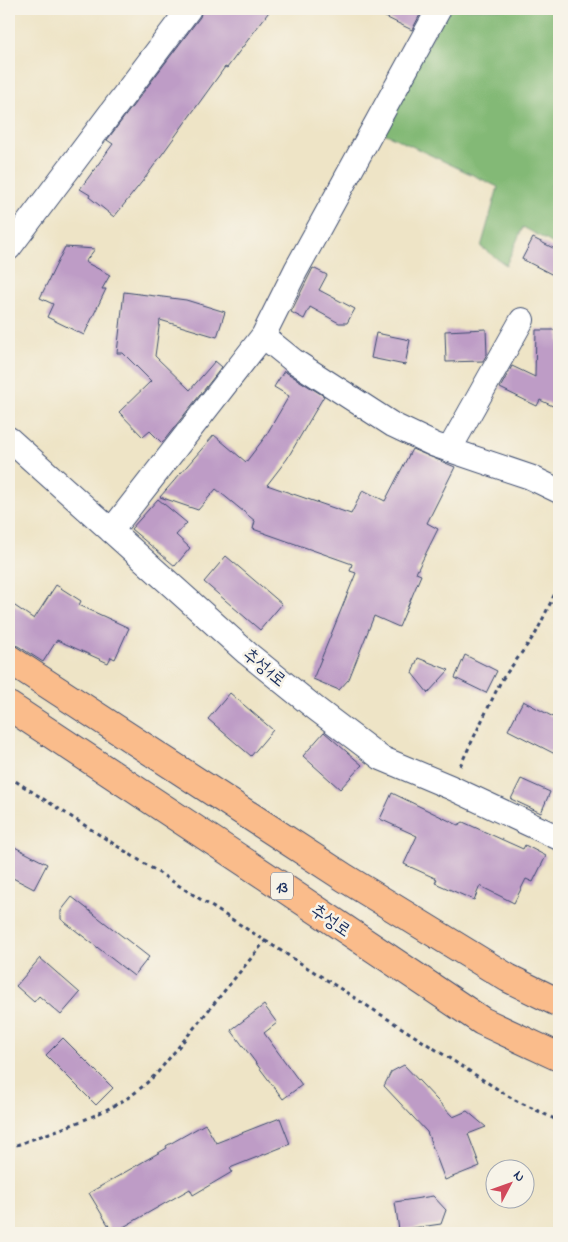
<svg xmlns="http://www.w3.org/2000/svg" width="568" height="1242" font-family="'Indie Flower','Poor Story',sans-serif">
<rect width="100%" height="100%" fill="#f7f3e8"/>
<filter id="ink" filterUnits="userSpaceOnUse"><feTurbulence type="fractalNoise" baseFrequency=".02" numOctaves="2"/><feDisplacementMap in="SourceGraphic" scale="10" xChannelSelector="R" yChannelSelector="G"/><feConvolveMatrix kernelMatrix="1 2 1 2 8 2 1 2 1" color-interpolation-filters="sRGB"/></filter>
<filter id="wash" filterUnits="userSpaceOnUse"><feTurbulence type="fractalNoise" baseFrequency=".0096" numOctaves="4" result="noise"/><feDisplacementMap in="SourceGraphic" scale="20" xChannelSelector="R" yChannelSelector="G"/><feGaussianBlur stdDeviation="1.12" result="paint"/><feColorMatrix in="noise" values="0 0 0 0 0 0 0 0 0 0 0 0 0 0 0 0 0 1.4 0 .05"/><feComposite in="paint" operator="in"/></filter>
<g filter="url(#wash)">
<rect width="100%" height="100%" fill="#eee4c6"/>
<path fill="#83b976" stroke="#4f746a" d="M447,9H559V171L550,188L559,197V247L523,227L506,265L481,247L498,187L382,132Z"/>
<g id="blocks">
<path fill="#be9cc6" d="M202,9H271L227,68L225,67L145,178L114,217L89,197L90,195L80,189L113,144L107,140L200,17Z
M369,9H423L412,30Z
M533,238L559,251V278L522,259Z
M65,247L95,249L85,262L110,275L102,289H106L84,335L47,317L53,304L40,298Z
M313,268L327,275L319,290L355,309L347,323H339L310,307L304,319L291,312Z
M124,292L186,300L225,312L217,337L160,320L155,356L190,390L215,361L222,367L162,443L150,431L143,437L119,412L151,381L123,353H117Z
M486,329L487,354L483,361L446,362L445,331Z
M536,330H559V409L540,400L537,406L500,388L512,366L535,377Z
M376,333L410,340L405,365L371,358Z
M284,371L324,396L287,459L267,485L351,514L363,490L385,501L412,449L455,467L427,523L438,529L416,573L421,575L399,627L374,616L349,679L339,690L313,679L356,573L350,571L352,564L253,529L255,521L216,489L198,510L160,497L214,435L246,462L265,437L289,396L274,387Z
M158,499L187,523L176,535L190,548L175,566L131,529Z
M226,556L282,604L260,630L204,582Z
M56,585L81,601L79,605L129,628L115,659L111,657L108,663L57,640L43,662L18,646L9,644V602L34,619Z
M465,655L497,671L486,693L455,678Z
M418,658L449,670L428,693L412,673Z
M230,693L273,730L251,756L208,719Z
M523,701L559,720V756L508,730Z
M324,732L362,765L340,789L303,756Z
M521,779L550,792L541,813L511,799Z
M392,793L458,825L463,822L523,849L525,845L546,856L533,882L526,879L514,903L480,886L474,900L435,883L437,879L404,864L417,836L380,819Z
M9,844L47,864L34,889L9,876Z
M72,897L149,957L134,976L61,919V911Z
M40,958L80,993L61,1015L39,996L34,1002L16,986Z
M264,1005L277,1023L264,1033L302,1085L283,1099L231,1030Z
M63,1038L113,1088L96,1105L46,1055Z
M404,1065L453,1117L467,1111L486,1127L468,1134L480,1166L445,1180L427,1132L384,1086L391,1072Z
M280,1118L290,1144L230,1168L232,1172L193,1195L190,1189L113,1233L89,1193L167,1148L166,1146L205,1124L216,1143Z
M433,1196L446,1210L441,1224L399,1230L395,1202Z"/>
</g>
</g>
<g filter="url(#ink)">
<use href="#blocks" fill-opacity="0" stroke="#3b4a6e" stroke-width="1"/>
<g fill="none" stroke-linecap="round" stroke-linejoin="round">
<g stroke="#3b4a6e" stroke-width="26">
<path id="minor" d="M9,248L189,9
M263,336L294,361L393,425L435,445L530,477L559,491
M9,439L247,653L315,708L381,758L450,787L559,838
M449,450L522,320
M111,531L263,336L296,270L439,9"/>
</g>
<g stroke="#3b4a6e" stroke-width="30">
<path id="major" d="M9,659L345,878L508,978L559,1003
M9,706L269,878L482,1021L559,1057"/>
</g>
<path stroke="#3b4a6e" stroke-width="3" stroke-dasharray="4 4" stroke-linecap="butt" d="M460,766L501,681L536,633L559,585
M9,777L513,1099L559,1121
M9,1148C44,1134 86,1122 119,1103C134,1095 146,1084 158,1072L266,940"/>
<use href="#minor" stroke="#fff" stroke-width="24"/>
<use href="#major" stroke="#fabc8b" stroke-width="28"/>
</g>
</g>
<g text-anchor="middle" stroke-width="5" stroke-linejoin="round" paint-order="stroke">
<rect fill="#f7f3e8" stroke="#5d6a87" stroke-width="1" x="271" y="872.5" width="22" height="27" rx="4"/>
<g font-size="16" font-weight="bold" fill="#1b2f5e">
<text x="282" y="892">13</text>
</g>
<g font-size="18" fill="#1b2f5e" stroke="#f7f3e8">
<text transform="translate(265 667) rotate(39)" y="6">추성1로</text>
<text transform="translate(331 920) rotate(34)" y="6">추성로</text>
</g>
</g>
<rect width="568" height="1242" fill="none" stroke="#f7f3e8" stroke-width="30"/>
<g transform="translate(510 1184) rotate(49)"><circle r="24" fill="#f7f3e8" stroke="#9fa5b1"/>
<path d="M0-4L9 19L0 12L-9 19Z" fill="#d1495b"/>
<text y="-8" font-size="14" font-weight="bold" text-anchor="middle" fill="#1b2f5e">N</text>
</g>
</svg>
